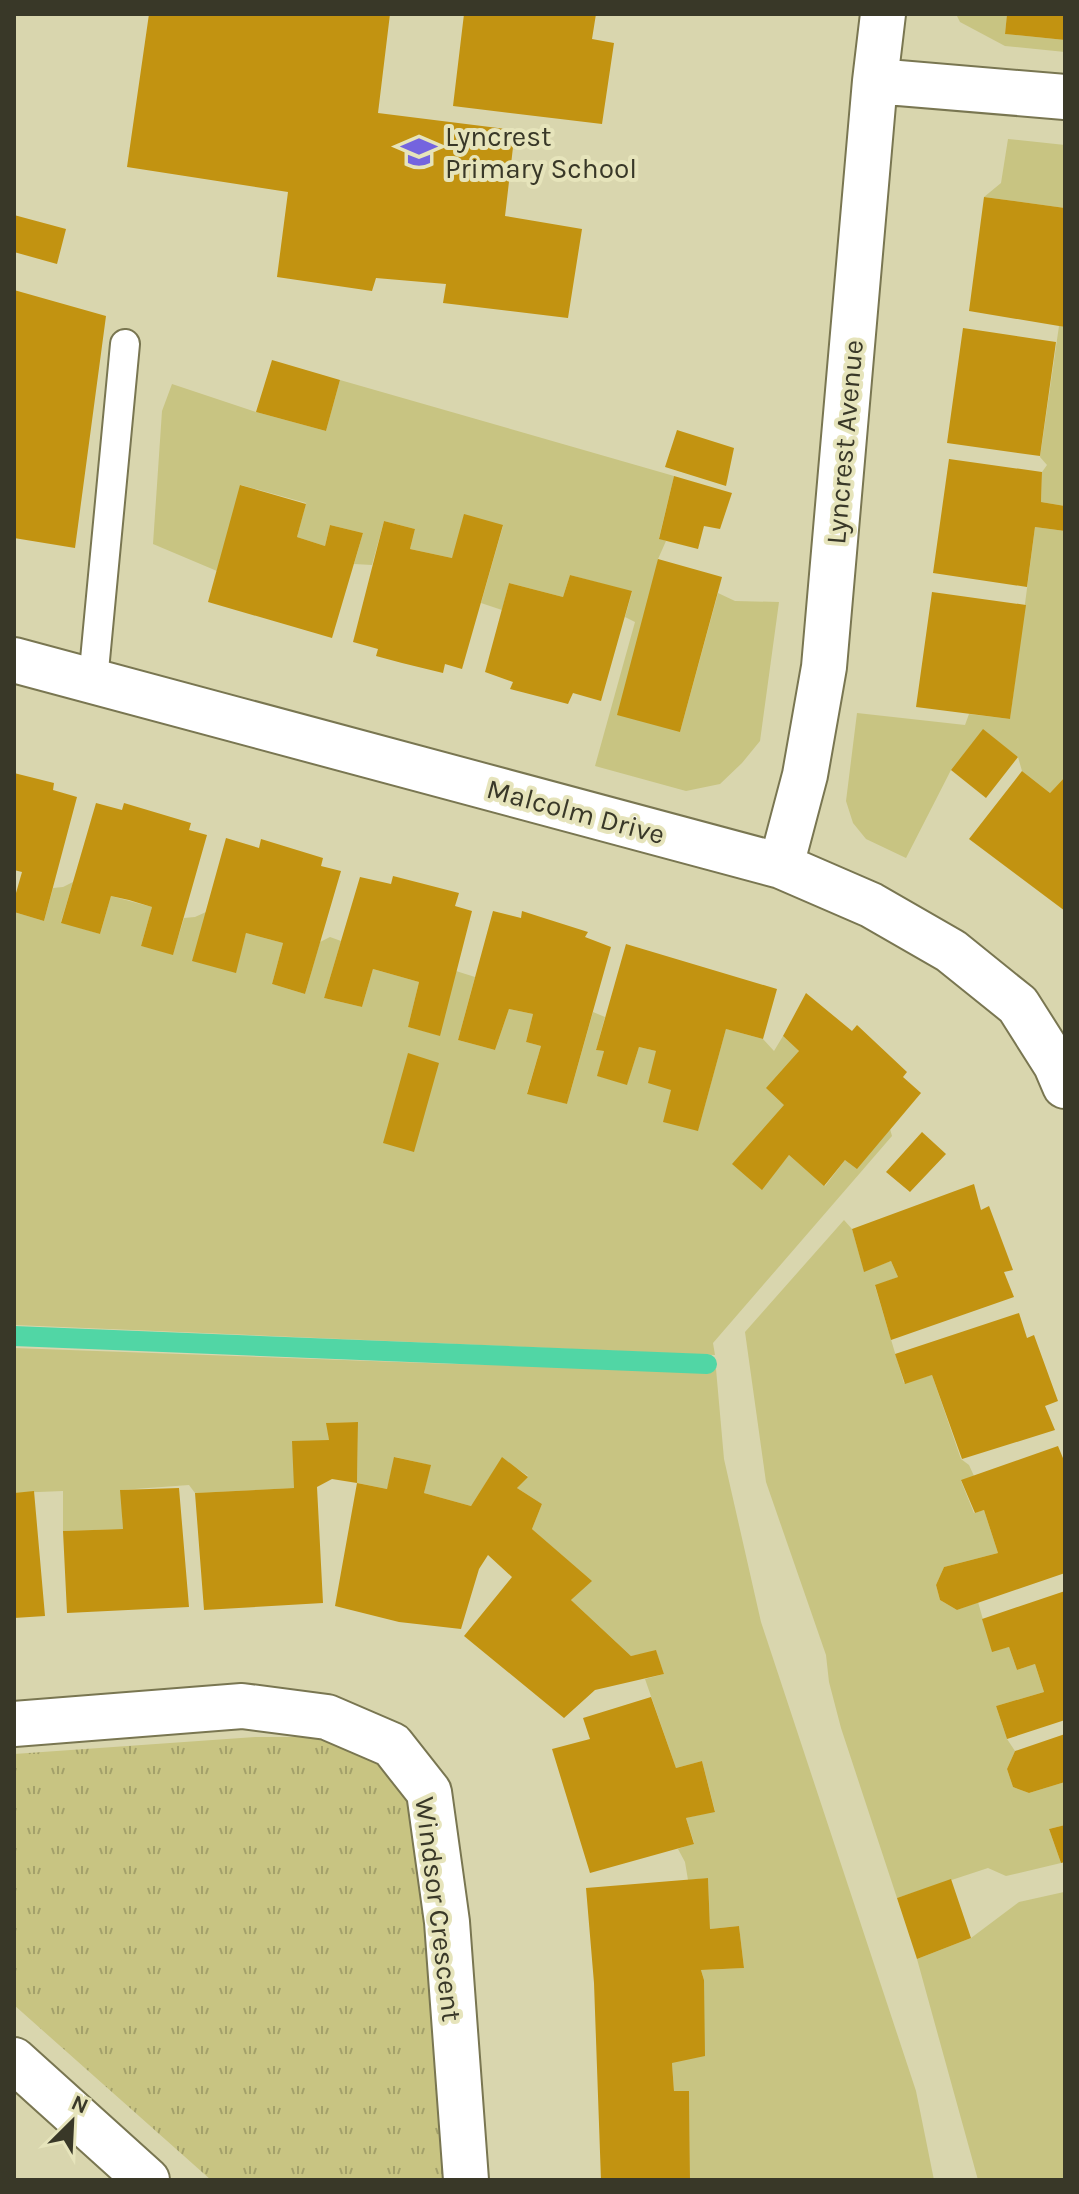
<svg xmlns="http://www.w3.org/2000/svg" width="1079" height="2194" font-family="Karla,sans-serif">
<defs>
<pattern id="grass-tufts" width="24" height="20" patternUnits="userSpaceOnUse" patternTransform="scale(2)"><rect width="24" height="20" fill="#c8c482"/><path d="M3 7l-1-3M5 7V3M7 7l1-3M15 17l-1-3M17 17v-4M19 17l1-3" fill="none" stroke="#a3a06a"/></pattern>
</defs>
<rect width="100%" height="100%" fill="#d9d6ae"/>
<path fill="url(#grass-tufts)" d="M255,1737H321L370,1756L403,1790L420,1833L424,1931L438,2056L448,2180H211L14,2005V1754Z"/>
<path fill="#c8c482" d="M956,14H1007L1005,34L1065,40V52L1005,46L960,22Z
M1008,139L1065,145V208L984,197L1001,183Z
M1059,326L1065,327V506L1041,502L1042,472L1047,465L1040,457Z
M340,380L674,476L659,538L666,541L658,559L680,732L718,593L735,601L779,602L760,741L742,763L720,784L686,791L595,766L635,622L625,617L632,592L570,575L563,597L509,583L502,610L481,603L503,526L452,558L410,549L415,529L384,521L372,565L354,564L363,533L330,525L325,546L297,537L306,503L241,485L217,571L153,544L162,411L172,384L256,412L326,431Z
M1035,527L1065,531V777L1050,793L1022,771L1018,757L983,730L951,770L906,858L866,839L853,823L846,801L857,713L965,725L969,714L1010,719Z
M73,882L61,922L100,934L111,896L152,907L141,946L173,954L184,918L195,917L206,912L235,972L246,933L283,943L272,984L305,994L320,942L330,937L341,941L324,998L362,1007L373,969L419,982L408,1027L439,1035L456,971L475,977L458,1040L495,1050L509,1009L533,1014L526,1042L541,1046L527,1093L567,1104L593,1012L605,1017L596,1050L604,1051L598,1076L627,1084L639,1047L656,1051L671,1090L698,1130L726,1029L763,1039L774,1051L783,1036L799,1051L761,1189L789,1155L825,1186L845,1160L890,1129L892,1136L713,1343L715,1355L14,1325V912L44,921L53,888L63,887Z
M844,1220L852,1229L864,1271L891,1261L898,1277L875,1286L904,1383L932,1375L961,1459L969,1465L974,1476L961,1481L974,1513L984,1510L998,1553L944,1567L936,1585L940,1600L957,1610L978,1602L992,1651L1009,1647L1017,1670L1035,1664L1044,1692L996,1706L1007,1739L1015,1751L1007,1769L1013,1787L1029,1793L1065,1782V1825L1049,1829L1061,1863L1006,1876L988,1868L897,1898L841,1728L829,1682L826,1655L766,1482L745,1332Z
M14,1348L453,1364L716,1369L724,1459L761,1622L916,2091L934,2180H690L689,2092L674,2091L672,2063L704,1980L701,1970L744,1968L739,1926L710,1929L708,1878L688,1880L685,1862L678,1849L694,1843L686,1818L715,1811L702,1761L676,1768L645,1679L664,1674L656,1651L631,1656L571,1600L591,1581L532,1529L542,1504L517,1488L528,1476L502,1458L471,1506L424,1493L430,1465L395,1457L387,1489L357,1483L358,1422L327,1423L329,1440L294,1488L195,1493L189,1485L121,1490L123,1529L63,1531V1491L14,1493Z
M1064,1892L1065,2180H978L917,1959L971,1938L1019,1902Z"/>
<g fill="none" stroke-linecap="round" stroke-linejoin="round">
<path stroke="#51d6a5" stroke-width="20" d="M14,1336L707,1364"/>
</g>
<path fill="#c29311" d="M149,14H390L378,113L515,130L505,216L582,229L568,318L443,303L446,284L376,278L372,291L277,277L288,192L127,167Z
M464,14H596L592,39L614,43L602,124L453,106Z
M1007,14H1065V40L1005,34Z
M984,197L1065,208V327L969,311Z
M14,215L66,229L57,264L14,252Z
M14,290L106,316L75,548L14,538Z
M963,328L1056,342L1040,456L947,443Z
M272,360L340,380L326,431L256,412Z
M677,430L734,448L726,486L665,467Z
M949,459L1042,472L1041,502L1065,506V531L1035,527L1027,587L933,573Z
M674,476L732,493L720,529L704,526L698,549L659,539Z
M240,485L306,504L297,537L325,546L330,525L363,533L332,638L208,602Z
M464,514L503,525L462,669L445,664L443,673L402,663L376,656L378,649L353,642L384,521L415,529L410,549L452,558Z
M658,559L722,577L680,732L617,715Z
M570,575L632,591L601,701L573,693L568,704L510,689L513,682L485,672L509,583L563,597Z
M932,592L1026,605L1010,719L916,707Z
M983,729L1018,757L986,798L951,770Z
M1022,771L1050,793L1065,777V911L969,839Z
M14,773L54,783L53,790L77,797L44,921L14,912V900L22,872L14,870Z
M96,803L122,810L124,803L191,823L189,830L207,835L173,955L141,946L152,907L129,900L111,896L100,934L61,923Z
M226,838L259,848L261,839L323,858L321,866L341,871L305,994L272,984L283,943L246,933L236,973L192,961Z
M393,876L459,893L455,906L472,911L440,1036L408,1027L419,982L373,969L362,1007L324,998L360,877L391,884Z
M493,911L521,918L522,911L547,919L588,932L585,937L611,947L567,1104L527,1094L541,1046L526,1042L533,1014L509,1009L495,1050L458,1040Z
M626,944L777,989L763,1039L726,1029L698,1131L663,1122L671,1090L648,1083L656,1051L639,1047L627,1085L597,1076L604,1051L596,1050Z
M806,993L852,1031L857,1025L907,1072L903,1077L921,1093L857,1169L845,1160L824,1186L789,1155L762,1190L732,1164L784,1105L766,1088L799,1051L783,1036Z
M408,1053L439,1063L414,1152L383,1143Z
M922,1132L946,1154L910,1192L886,1172Z
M974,1184L981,1210L989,1206L1013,1270L1004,1272L1014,1297L891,1340L875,1285L898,1277L891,1261L864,1272L852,1229Z
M1019,1313L1027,1338L1034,1335L1058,1401L1045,1406L1055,1430L962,1459L932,1375L905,1384L895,1354Z
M358,1422L357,1483L332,1479L317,1487L323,1603L204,1610L195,1493L294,1488L292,1441L329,1440L326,1423Z
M1058,1446L1065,1463V1573L957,1610L940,1600L936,1585L944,1567L998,1553L984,1510L975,1513L961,1480Z
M394,1457L431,1465L424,1493L471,1506L502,1457L528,1477L517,1488L542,1504L532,1529L592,1581L571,1600L631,1656L656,1650L664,1674L595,1690L564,1718L464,1636L512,1577L488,1555L479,1569L461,1629L399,1622L335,1606L357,1483L387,1489Z
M179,1488L189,1607L67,1613L63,1531L123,1529L120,1490Z
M34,1491L45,1616L14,1618V1493Z
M1065,1591V1720L1007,1739L996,1706L1044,1692L1035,1664L1017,1670L1009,1647L992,1652L982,1619Z
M651,1697L676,1768L702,1761L715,1812L686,1818L694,1844L590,1873L552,1749L590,1739L583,1718Z
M1065,1734V1782L1029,1793L1013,1787L1007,1769L1015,1751Z
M1065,1825V1862L1061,1863L1049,1829Z
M708,1878L710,1929L739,1926L744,1968L701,1970L704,1980L705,2056L672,2063L674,2091H689L690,2180H601L594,1983L586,1888Z
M951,1879L971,1938L917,1959L897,1898Z"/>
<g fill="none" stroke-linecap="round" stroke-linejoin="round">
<g stroke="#797651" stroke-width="32">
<path id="service" d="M93,681L125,344"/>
</g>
<g stroke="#797651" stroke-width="48">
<path id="minor" d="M875,81L1065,97
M14,660L781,866L871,905L951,951L1018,1005L1056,1065L1065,1086
M781,866L805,775L824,667L875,81L883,14
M14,1724L242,1706L327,1717L392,1745L429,1792L447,1922L466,2180
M14,2060L147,2180"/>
</g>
<use href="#service" stroke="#fff" stroke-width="28"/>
<use href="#minor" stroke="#fff" stroke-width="44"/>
</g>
<defs>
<g id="school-bare" transform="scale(2.76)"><path d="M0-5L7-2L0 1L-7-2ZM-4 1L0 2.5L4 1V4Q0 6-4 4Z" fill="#7464df" stroke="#e6e4bb" stroke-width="2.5" paint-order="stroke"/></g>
</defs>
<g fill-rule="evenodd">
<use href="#school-bare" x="419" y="152"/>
</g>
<g text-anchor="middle" stroke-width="8" stroke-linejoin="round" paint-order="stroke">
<g font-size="28" fill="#393828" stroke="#e6e4bb" text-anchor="start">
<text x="445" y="146">Lyncrest<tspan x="445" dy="32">Primary School</tspan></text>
</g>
<g font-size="28" fill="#393828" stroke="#e6e4bb">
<text transform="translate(844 442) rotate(-85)" y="10">Lyncrest Avenue</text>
<text transform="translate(576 811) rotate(15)" y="10">Malcolm Drive</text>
<text transform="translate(439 1909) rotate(83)" y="10">Windsor Crescent</text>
</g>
</g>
<rect width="1079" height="2194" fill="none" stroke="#393828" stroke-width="32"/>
<g transform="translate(72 2122) rotate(24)" stroke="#e6e4bb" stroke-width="6" paint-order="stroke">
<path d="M0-6L14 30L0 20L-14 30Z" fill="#393828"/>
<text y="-12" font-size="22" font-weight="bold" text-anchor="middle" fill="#393828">N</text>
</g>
</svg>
